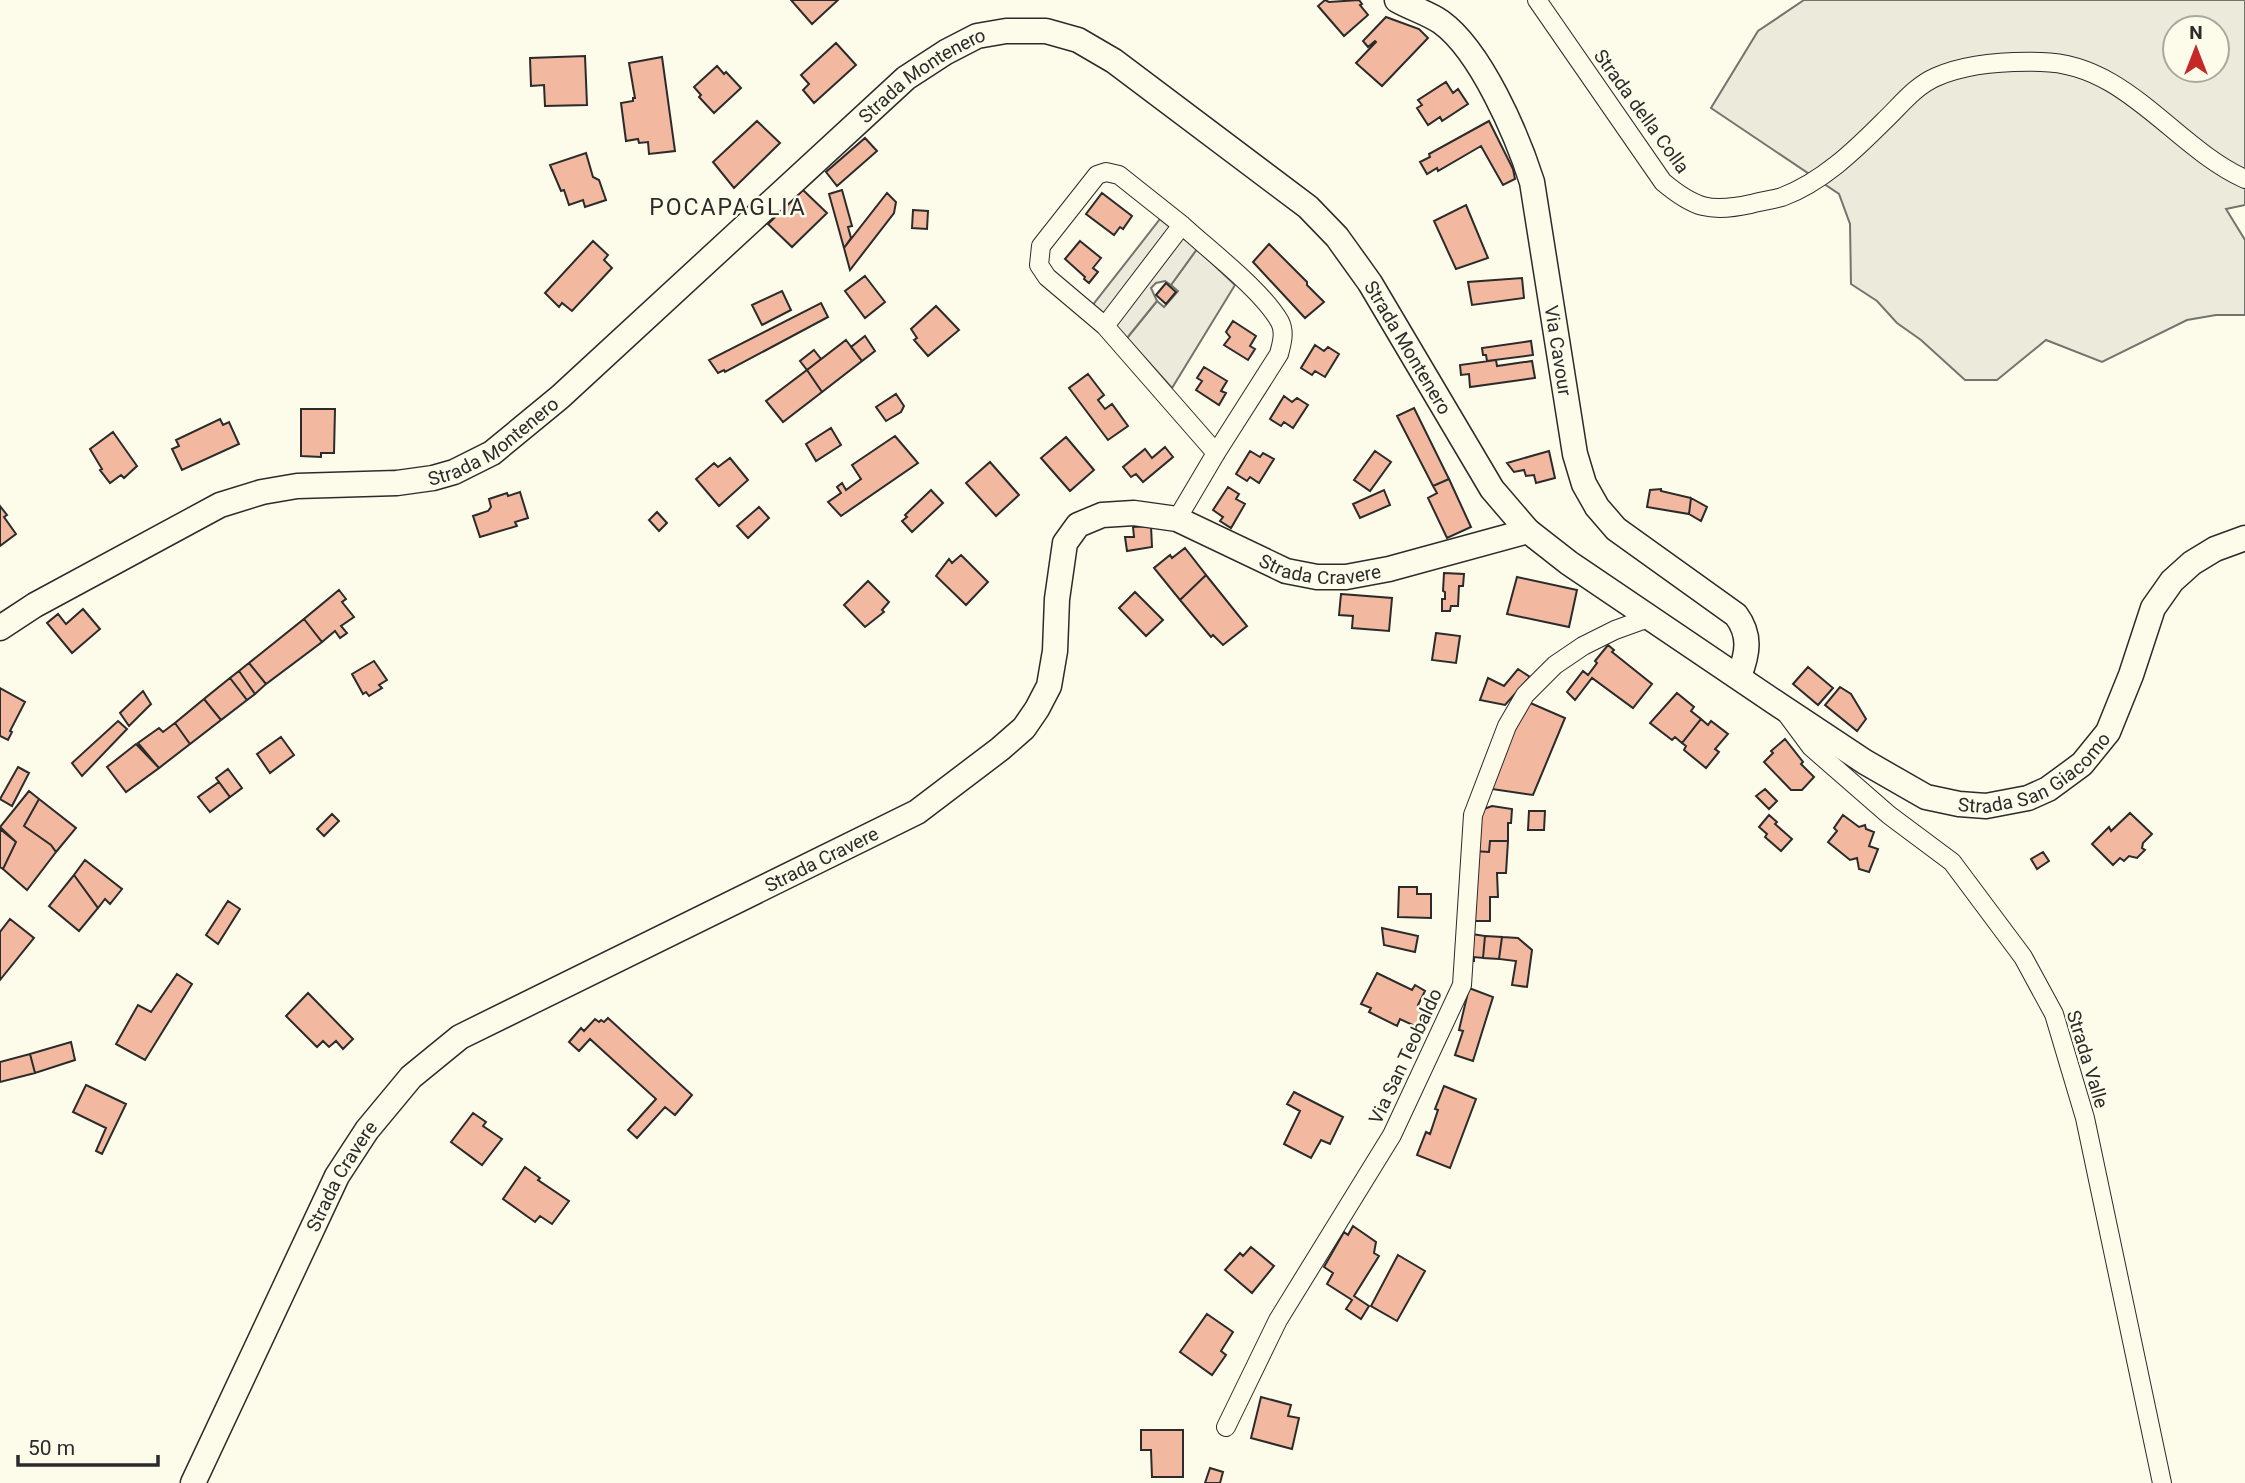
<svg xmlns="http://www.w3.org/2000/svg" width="2245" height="1483" font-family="Roboto,sans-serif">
<rect width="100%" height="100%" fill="#fdfbea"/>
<path fill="#ecebdb" stroke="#74746e" stroke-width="2" fill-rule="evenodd" d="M1804,0H2245V205L2226,209L2245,240V315H2216L2187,320L2102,362L2046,340L1997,380H1965L1921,340L1897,323L1877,301L1851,284L1850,224L1839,194L1711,108L1758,31ZM2175,28H2217V70H2175Z
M1197,249L1235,285L1172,388L1127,338L1157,301L1164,307L1178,291L1171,285Z"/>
<path fill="#eceadb" stroke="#74746e" stroke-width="2" d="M1160,219L1197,249L1171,285L1165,281L1156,283L1151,288L1157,301L1127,338L1092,306Z"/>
<path fill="#f2b8a0" stroke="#2b2b2b" stroke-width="2" d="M791,0H838L812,24Z
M1325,0L1329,2L1359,0L1362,4L1360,5L1368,15L1344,36L1318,6Z
M1386,17L1419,29L1428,38L1382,86L1356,63L1376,42L1375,41L1368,47L1363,41Z
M836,43L856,65L814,103L803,90L809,84L801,75Z
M585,56L587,105L545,106L544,85L531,86L530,58Z
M662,57L675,151L649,154L648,142L639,143L638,139L626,141L621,103L633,101V98H635L629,63Z
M717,66L724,74L726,72L741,88L714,113L699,97L701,95L694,87Z
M1446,82L1453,93L1458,89L1468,104L1442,121L1440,117L1428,125L1417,108L1422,105L1418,100Z
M757,121L780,143L734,188L713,162Z
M1489,121L1513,169L1515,179L1503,185L1481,146L1438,171L1437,168L1427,174L1420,162L1430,157L1429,154Z
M865,138L877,151L837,186L826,172Z
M586,153L593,177L599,180L606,200L585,207L583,200L569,205L564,190L561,191L550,165Z
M803,190L827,213L792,247L768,224Z
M842,190L852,226L848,227L851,238L844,248L829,194Z
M887,193L896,202L894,213L850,270L844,248Z
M1102,193L1132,216L1123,229L1120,227L1114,235L1086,214Z
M1466,205L1488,258L1456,269L1434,221Z
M913,210L928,211L927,229L912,228Z
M593,241L608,255L604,260L612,268L572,311L562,303L559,307L545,293Z
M1080,241L1101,258L1093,268L1098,272L1089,283L1084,279L1085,277L1065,259Z
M1269,244L1307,282V285L1324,302L1305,318L1253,262Z
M865,276L885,302L865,318L845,291Z
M1522,278L1524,298L1472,305L1468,282Z
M1166,283L1176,292L1166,304L1156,295Z
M782,291L791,310L762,325L752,305Z
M821,303L828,317L725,372L724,370L718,373L709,360Z
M936,306L959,330L928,356L914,340L917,338L911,329Z
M1233,321L1256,336L1250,346L1255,349L1248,360L1224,345L1230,337L1226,332Z
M865,336L875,351L862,361L851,347Z
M846,340L862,361L822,392L807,370Z
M1531,341L1533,355L1487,361L1486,355H1483L1482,348Z
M1315,345L1324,351L1328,347L1339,354L1325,377L1315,371L1312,375L1301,368Z
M814,350L821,359L807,370L800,361Z
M1496,360L1497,366L1532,361L1535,378L1470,387L1469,374L1461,375L1460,365Z
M1204,367L1227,381L1221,391L1226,393L1219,405L1196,390L1202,381L1197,378Z
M807,370L822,392L783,422L766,401Z
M1088,374L1104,395L1098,400L1105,409L1112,404L1128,426L1108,440L1069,388Z
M896,394L904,406L901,412L886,421L876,407Z
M1284,396L1292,402L1297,398L1308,405L1293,428L1284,422L1281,426L1270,419Z
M1414,408L1449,479L1433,486L1397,416Z
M301,409H335L334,453H321V457L301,456Z
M220,419L223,425L229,422L239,444L182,470L172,449L179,446L176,440Z
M831,428L841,445L816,461L806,444Z
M113,432L137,466L124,478L121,475L110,483L100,470L102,469L90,449Z
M895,436L918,463L841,516L828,502L841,493L837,487L842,483L846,490L861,479L852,465Z
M1066,437L1094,470L1070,491L1041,458Z
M1165,447L1173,457L1143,482L1136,474L1131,477L1123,467L1145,449L1152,458Z
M1250,451L1260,457L1263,453L1274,459L1259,483L1250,477L1247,481L1236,474Z
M1375,451L1391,462L1370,491L1354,480Z
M1549,451L1555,478L1536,483L1534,475L1526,476L1524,470L1514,472L1507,463Z
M730,458L748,480L719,506L696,479L714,463L718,467Z
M990,462L1019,495L996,516L966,483Z
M1449,479L1471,527L1447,538L1428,498L1437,493L1433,486Z
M1228,487L1239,494L1236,499L1245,504L1231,528L1220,521L1223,517L1213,510Z
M1661,489V491L1691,498L1689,514L1647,507L1650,490Z
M931,490L943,503L912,532L902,521L907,517L905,515Z
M1384,490L1390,505L1360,518L1353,504Z
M520,492L528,518L515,522L517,526L480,537L473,516L488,511L491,507L489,499L507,493L508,496Z
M1691,498L1707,507L1701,521L1689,514Z
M0,506L7,515L4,517L16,534L0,546Z
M759,507L769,518L748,538L737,526Z
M657,512L667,523L659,531L649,520Z
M1151,526L1152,547L1127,551L1125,537H1134L1133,527Z
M1185,548L1206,575L1180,600L1154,568L1170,555L1172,558Z
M961,555L988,582L966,605L936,576L949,559L952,563Z
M1444,573L1464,574L1463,586H1459L1458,606H1451L1450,611H1442V599H1445V592L1443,591Z
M1206,575L1247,626L1223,645L1213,635L1211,637L1180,600Z
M1517,577L1577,590L1569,627L1507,614Z
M868,581L889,602L882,610L884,612L865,627L844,605Z
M339,590L346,599L342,602L354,617L341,626L347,633L340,638L335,631L322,642L304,619Z
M1135,592L1163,620L1146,636L1119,608Z
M1341,594L1392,598L1389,631L1352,628L1353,616L1339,615Z
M83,609L100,629L72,653L47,623L58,614L66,624Z
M304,619L322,642L266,684L249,663Z
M1436,633L1460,636L1456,663L1432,660Z
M1608,645L1614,650L1612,652L1652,684L1633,708L1592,678L1575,700L1567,692L1583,671L1588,675L1597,663L1595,661Z
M374,661L387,680L379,685L382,688L369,696L366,692L363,694L352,674Z
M249,663L266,684L255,694L239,671Z
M1808,667L1833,688L1818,705L1793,684Z
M1518,669L1530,677L1505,705L1480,700L1488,678L1504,686Z
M239,671L255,694L247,700L230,678Z
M230,678L247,700L221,720L204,699Z
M1840,687L1851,694L1866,719L1857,731L1825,705Z
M0,688L25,702L10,731L12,732L8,740L0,736Z
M143,691L151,704L129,726L120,713Z
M1677,693L1694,707L1691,711L1701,719L1682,743L1675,737L1672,740L1650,723Z
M204,699L221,720L190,744L175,723Z
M1528,702L1565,718L1533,795L1485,788Z
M1701,719L1708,725L1711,721L1728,734L1715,749L1719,752L1706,768L1684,750L1686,746L1682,743Z
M118,721L127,729L82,776L72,763Z
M175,723L190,744L159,768L138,743L159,728L163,732Z
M281,737L294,755L270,773L257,754Z
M1785,739L1803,762L1801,764L1814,777L1802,790H1791L1764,762L1773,753L1771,751Z
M136,744L159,768L126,792L107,767Z
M18,767L29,773L12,806L0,799Z
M228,769L242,788L230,797L216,778Z
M219,782L230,797L210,812L198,797Z
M1765,789L1777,801L1769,809L1756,796Z
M29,791L39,799L24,826L51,845L56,852L27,890L3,869L16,842L0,827Z
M39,799L76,828L56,852L51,845L24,826Z
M1492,806L1512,809L1511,823H1508V841H1490L1489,852L1474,851L1481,810Z
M1529,811H1545L1544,830H1528Z
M2130,813L2152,834L2143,843L2142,848L2145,850L2137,858L2129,856L2124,861L2120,858L2113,865L2092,844L2109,827L2111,831Z
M332,814L339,821L324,836L317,829Z
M1769,815L1777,822L1775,824L1792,839L1781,851L1765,837L1767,834L1759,827Z
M1843,815L1859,827L1865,825L1866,829L1874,832L1869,846L1878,849L1869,872L1859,869L1857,858L1850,860L1828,842L1837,831L1834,828Z
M0,829L16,842L3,869L0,867Z
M1490,841H1508L1506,873H1497L1498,897H1490V921H1472L1474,851L1489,852Z
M2043,852L2049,861L2037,869L2031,859Z
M85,860L122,889L110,904L105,899L98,908L74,875Z
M74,875L98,908L79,931L49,906Z
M1399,887H1417V894H1431V918L1398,917Z
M228,901L240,909L218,944L206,935Z
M10,919L34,938L0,980V932Z
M1382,928L1418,936L1415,952L1384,945Z
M1472,934L1485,936L1483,958L1474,957V961H1471Z
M1485,936L1502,937L1499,959L1483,958Z
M1502,937L1518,938L1532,950L1527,987L1512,985L1516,961L1499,959Z
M1377,973L1412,990L1415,985L1425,991L1418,1005L1428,1010L1419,1028L1400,1019L1397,1026L1369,1012L1371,1008L1361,1004Z
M177,974L192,984L145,1060L116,1044L138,1005L151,1012Z
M1469,988L1493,997L1473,1061L1455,1055L1463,1031L1459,1030Z
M308,993L353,1039L343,1049L336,1041L329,1047L323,1041L317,1047L286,1016Z
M608,1018L692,1095L675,1115L665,1107L637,1138L628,1130L656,1099L590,1039L579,1051L569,1042L581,1028L584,1031L595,1019L599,1022L601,1020L604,1022Z
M71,1042L75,1060L35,1073L30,1054Z
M30,1054L35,1073L0,1082V1062Z
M86,1085L126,1104L102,1154L96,1151L106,1128L73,1112Z
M1444,1086L1476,1099L1450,1168L1417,1155L1426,1132L1430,1134L1438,1110L1435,1109Z
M1294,1092L1343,1117L1330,1144L1321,1140L1311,1158L1284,1144L1300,1111L1287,1104Z
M473,1113L486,1122L483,1126L502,1139L482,1165L451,1142Z
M525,1167L540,1178L538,1180L569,1201L552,1224L540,1216L535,1222L503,1199Z
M1353,1226L1376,1242L1374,1253L1379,1256L1354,1296L1369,1306L1361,1319L1346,1309L1352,1300L1327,1284L1333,1273L1324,1267L1344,1232L1348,1235Z
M1251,1247L1274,1266L1252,1293L1225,1270L1240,1253L1243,1256Z
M1398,1255L1425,1271L1397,1321L1371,1306Z
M1207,1314L1233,1332L1221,1351L1226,1355L1212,1375L1180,1352Z
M1261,1397L1291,1405L1288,1416L1299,1418L1292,1449L1251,1438Z
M1141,1430H1183V1477H1152L1151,1450H1141Z
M1210,1468L1223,1472L1220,1483H1205Z"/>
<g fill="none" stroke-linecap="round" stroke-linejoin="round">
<g stroke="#2b2b2b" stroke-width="20">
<path id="street" d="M1537,0L1663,182C1694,208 1710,213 1751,204C1761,201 1772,200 1782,197C1822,182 1854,151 1884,121C1900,106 1915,86 1936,77C1968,63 2007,61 2041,62C2126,63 2174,147 2245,179
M1182,225L1119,175L1106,172L1097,175L1041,246L1039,265L1047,277L1105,326L1216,453
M1105,326L1182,225C1210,251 1262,290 1280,322C1285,332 1282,343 1279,354L1216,453L1177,519
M1788,716L1811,747L1889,815L1952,862L2023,957L2054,1014L2085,1118L2162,1483
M1226,1427L1278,1320L1392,1135L1462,985L1473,815L1507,726L1525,695L1555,665L1583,646L1615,630L1651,617"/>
</g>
<g stroke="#2b2b2b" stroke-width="27">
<g id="secondary">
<path id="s1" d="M1397,0C1411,8 1428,13 1441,22C1481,51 1517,135 1532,182L1575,454L1584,484L1597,507L1616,529L1736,615C1751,635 1748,653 1739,676"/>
<path id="s2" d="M0,628L35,605L220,505L262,492L297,486L397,483L433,478L454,472L492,453L560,397L906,78L946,52L977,36L1006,31H1046L1078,40L1114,61L1308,207L1337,237L1370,283L1492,489L1528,531L1569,563L1779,705L1865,762L1926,797L1959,804L1986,806L2028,798L2048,789L2082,764L2108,732L2131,675L2153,608L2172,581L2192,563L2215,549L2245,538"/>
<path id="s3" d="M193,1483L337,1176L367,1130L411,1077L460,1037L917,812L1000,749L1024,728L1037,709L1049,686L1055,651L1057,599L1065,543L1078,525L1102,515L1134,513L1177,519L1286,571L1317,577H1346L1389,569L1528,531"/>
</g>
</g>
<use href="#street" stroke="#fdfbea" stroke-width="18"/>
<use href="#secondary" stroke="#fdfbea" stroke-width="24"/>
</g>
<g text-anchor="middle" stroke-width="5" stroke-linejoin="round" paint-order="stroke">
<g font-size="19" fill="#2b2b2b" stroke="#fdfbea">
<text dy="7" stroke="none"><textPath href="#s2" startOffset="1106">Strada Montenero</textPath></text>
<text transform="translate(1642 111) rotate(54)" y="7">Strada della Colla</text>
<text dy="7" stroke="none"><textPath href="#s2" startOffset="1734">Strada Montenero</textPath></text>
<text dy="7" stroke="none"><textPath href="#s1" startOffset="406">Via Cavour</textPath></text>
<text dy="7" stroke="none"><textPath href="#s2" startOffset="539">Strada Montenero</textPath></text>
<text dy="7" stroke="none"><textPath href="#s3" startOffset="1643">Strada Cravere</textPath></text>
<text dy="7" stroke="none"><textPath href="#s2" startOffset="2552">Strada San Giacomo</textPath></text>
<text dy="7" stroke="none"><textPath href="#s3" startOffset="929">Strada Cravere</textPath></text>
<text transform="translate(1405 1056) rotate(-65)" y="7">Via San Teobaldo</text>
<text transform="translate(2088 1059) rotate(73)" y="7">Strada Valle</text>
<text dy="7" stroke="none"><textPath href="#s3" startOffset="341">Strada Cravere</textPath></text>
</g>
<g font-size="23" letter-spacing="2" fill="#2b2b2b" stroke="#fdfbea">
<text x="728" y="215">POCAPAGLIA</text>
</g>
</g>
<g transform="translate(2196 49)"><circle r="33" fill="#fdfbea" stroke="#a9a89e" stroke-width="2"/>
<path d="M0-5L12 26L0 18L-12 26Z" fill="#c62828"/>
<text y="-10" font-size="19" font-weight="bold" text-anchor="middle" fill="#2b2b2b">N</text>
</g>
<path d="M18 1455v10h140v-10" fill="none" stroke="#2b2b2b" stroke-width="3.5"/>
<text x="28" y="1455" font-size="21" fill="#2b2b2b" stroke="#fdfbea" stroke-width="5" paint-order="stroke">50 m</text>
</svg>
